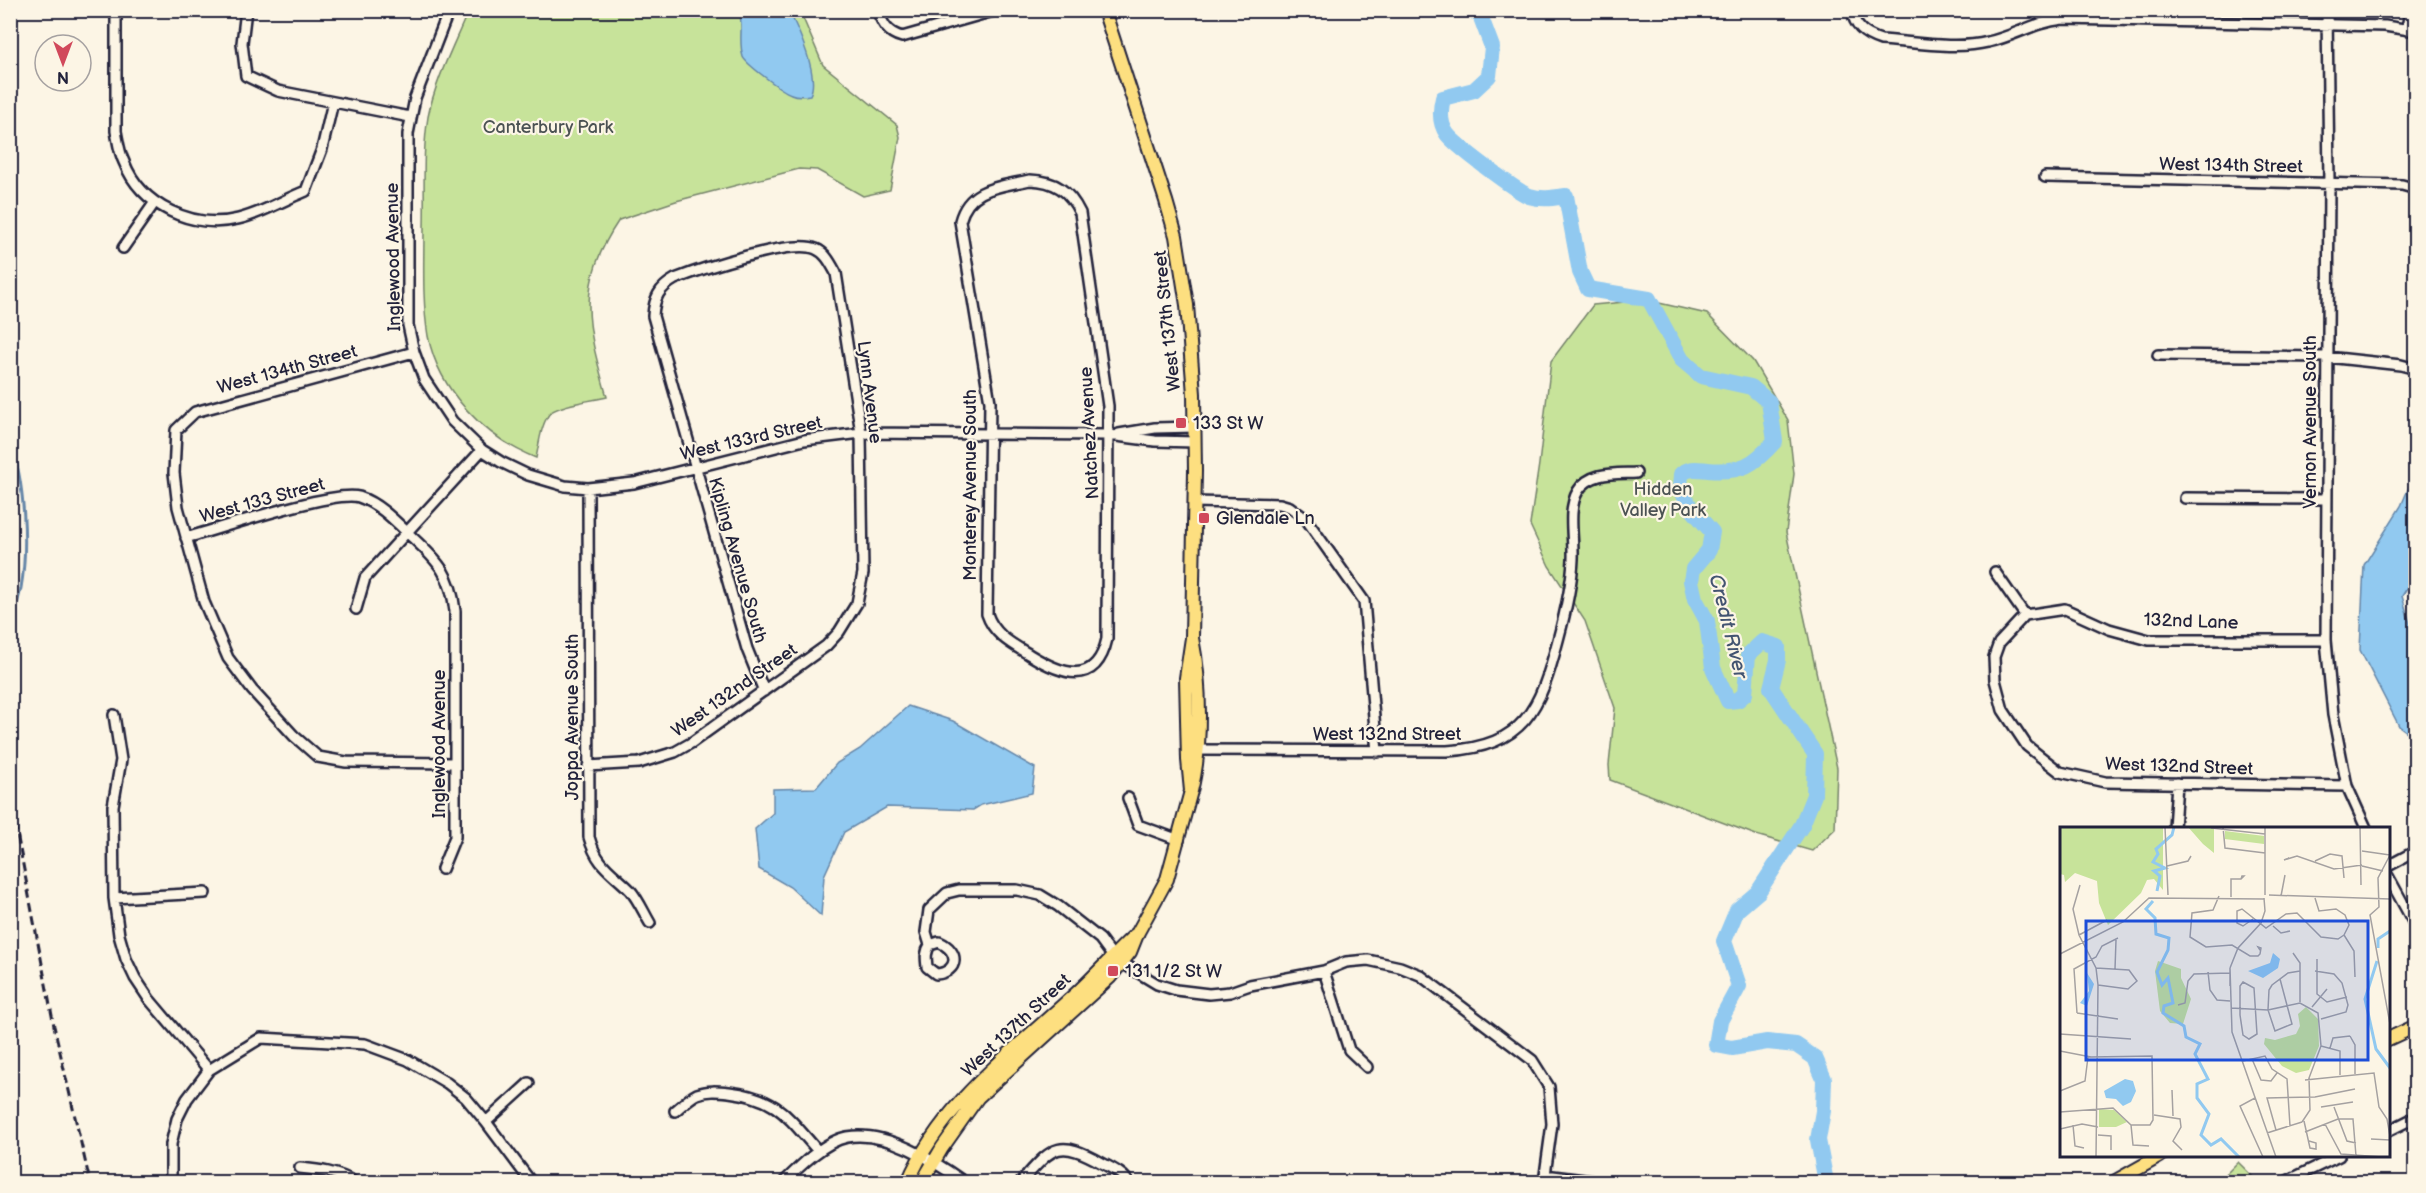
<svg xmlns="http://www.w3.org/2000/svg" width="2426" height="1193" font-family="'Balsamiq Sans',sans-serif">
<rect width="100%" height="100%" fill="#fcf5e5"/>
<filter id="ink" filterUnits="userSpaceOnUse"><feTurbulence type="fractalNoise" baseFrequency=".0167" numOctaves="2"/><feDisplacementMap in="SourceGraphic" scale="12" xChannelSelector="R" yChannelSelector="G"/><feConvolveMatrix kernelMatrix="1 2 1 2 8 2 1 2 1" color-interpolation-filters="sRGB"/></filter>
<g filter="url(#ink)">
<path fill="#c7e39a" stroke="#74826a" stroke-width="1.5" d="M468,11H800L823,65L897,125L900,137L890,190L863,196L817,170L799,169L676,201L619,220C575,286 587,326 607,397C594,400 561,404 551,412C541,422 539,445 536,458C485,438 439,391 428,336C422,300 424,263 424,227C425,191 422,153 428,117C435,81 454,45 468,11Z
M1646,300L1707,314L1753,361L1788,420L1794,474L1786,532L1837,768L1835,829L1812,851L1756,835L1610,780L1609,765L1615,708L1585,621L1549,566L1530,525L1539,464L1551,361L1593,305Z
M2238,1162L2258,1182H2218Z"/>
<path fill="#91c9f0" stroke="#6586a8" stroke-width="1.5" d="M739,11H789C798,29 820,76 810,95C804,96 797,97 791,94C782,91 746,64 743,57C738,41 744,26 739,11Z
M2415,473V575L2402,596L2415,641V738L2399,726L2360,650L2364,565L2401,506Z
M908,706L953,721L1035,768L1032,793L981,805L973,810L887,807L844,832L824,876L821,916L790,887L759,869L755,829L773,813V789L816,788L837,763L860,749Z"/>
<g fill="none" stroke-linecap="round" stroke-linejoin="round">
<path stroke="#6586a8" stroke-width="3" d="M10,442C25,479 28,549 21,588C18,602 14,615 10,629"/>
<path stroke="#91c9f0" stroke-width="16" d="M1471,10L1480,15L1492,47L1489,76L1474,90L1443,98C1440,110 1439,123 1447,134C1455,145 1516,191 1529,196C1542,200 1553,198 1566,196L1580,272L1588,289L1649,299L1682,360L1701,376L1751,387L1769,402L1775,441C1754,465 1741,473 1708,470C1697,469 1691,467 1681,474L1680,488L1691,508L1712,532L1709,550L1693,569L1691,581L1695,599L1707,621L1713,668L1728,701L1738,700L1745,694L1748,655L1762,642L1778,647V660L1771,688L1815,754L1814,795L1802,825L1758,892L1737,910L1724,941L1739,986L1720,1021L1716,1045L1732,1048L1767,1042L1796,1045L1815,1058L1824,1079L1823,1111L1818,1140L1826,1182"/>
<g stroke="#22223b" stroke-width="14">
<path id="minor" d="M116,10V131C118,141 119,152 124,162C141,206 193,230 238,219C263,213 283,200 306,191L322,149L333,102
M246,10L242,43L246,76L278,91L410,117
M449,10L415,98L408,134V325L414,352L424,379L452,421L482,450L501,462L528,475L565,486L588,488L634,483L804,440L861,433L1109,435L1155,441L1195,442
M877,10C883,24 887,33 902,37L997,10
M1852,10C1854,27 1865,35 1881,40C1913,42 1956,50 1988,42C2015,36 2034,22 2063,19L2385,26L2416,31
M2327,10L2329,184L2326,640L2333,715L2347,786L2366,828
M2407,29L2410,10
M2045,177L2402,185L2416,189
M1030,180C1055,181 1069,190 1080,213L1108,406L1107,639C1096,688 1061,674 1030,655C1012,644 994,635 987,614L990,402L960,221C969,187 1000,187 1030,180Z
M123,248L155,202
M414,352L195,412L176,430L174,473L178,507L204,602L228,658L252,690L294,736L318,757L346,762L455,763
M2158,355L2327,357L2401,365L2416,369
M1119,434L1155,428L1194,427
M588,488L589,837C597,866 611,871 630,890C638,899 644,913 650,923
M2185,498L2327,499
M1194,502L1280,504L1290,507L1306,519L1364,601L1377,752
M186,538C218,529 333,490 359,497C380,504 397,523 413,538C439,562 451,575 455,611V837L442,869
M1995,572L2025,615
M356,609L365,578L482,450
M2326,640H2149L2109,629L2065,609L2025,615L1999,643L1994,657L1995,680L2003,710L2027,746L2060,772L2105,782L2347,786
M114,715L121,760L113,806L114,898L119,935L126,959L135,978L149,999L209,1070
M1192,750L1447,751C1525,746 1540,709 1558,640C1565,614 1572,586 1573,559C1574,538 1567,509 1578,491C1590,471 1616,474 1636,473
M588,766L639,763L675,752L691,743L826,646L839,632L857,603L863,573L861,433L836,273C831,264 826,253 816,249C793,238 701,269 675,279C659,288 654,298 653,316L747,649L764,691
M1128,798L1138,825L1179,840
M2174,828L2177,783
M2388,866L2416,851
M2388,876L2416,927
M114,898L205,893
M930,945L939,942C960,951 959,972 936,974L927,967C926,958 925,953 930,945L926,932L929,910L947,893L959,890H1017L1040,895L1058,906L1100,939L1114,958L1157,984L1176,990L1209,994L1230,992L1250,985L1324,971L1346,962L1368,960L1400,967L1420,975L1532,1060L1549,1087L1552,1124L1544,1182
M1324,971L1349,1050L1367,1067
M675,1111C681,1106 689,1098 697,1094C707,1090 718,1091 729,1092C778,1098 787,1116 818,1151
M486,1122L529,1083
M2388,1131L2416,1117
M300,1168C320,1170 337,1172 354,1182
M1545,1175L1600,1182
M171,1182V1144L177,1119L187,1099L209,1070L261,1038L365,1044L408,1060L447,1083L466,1098L486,1122L531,1182
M784,1182C799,1167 825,1141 847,1137C886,1130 933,1160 964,1182
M1021,1182C1053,1147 1057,1138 1102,1163C1111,1168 1123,1173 1128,1182
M2285,1182L2339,1156"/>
</g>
<g stroke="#22223b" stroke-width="16">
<path id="major" d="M1104,10L1166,201L1176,236L1187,305L1194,394L1195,471L1192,638L1186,678L1188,760L1191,791C1202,747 1201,683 1192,638
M2388,1039L2416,1026
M908,1182C940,1106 1011,1053 1070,999C1093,979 1113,955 1135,935
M922,1182L942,1148L978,1097L1110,977L1130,952L1138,932L1167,879L1191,791
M2114,1182L2160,1156"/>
</g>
<use href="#minor" stroke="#fcf5e5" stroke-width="9"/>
<use href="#major" stroke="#fddf80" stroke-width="12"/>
<path stroke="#22223b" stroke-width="3" stroke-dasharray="9 4.5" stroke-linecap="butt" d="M10,797L54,1026L90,1182"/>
</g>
</g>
<g fill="#d1495b" stroke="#fcf5e5" stroke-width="2">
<rect x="1175" y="417" width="12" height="12" rx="3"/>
<rect x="1198" y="512" width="12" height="12" rx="3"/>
<rect x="1107" y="965" width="12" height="12" rx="3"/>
</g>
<g text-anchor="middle" stroke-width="4.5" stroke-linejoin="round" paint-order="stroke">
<g font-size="18" fill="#4b5253" stroke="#fcf5e5">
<text x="548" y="133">Canterbury Park</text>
<text x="1663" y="495">Hidden<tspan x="1663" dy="21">Valley Park</tspan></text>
</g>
<g font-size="18" fill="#22223b" stroke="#fcf5e5">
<text transform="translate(2231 165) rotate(1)" y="6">West 134th Street</text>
<text transform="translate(393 257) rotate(-91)" y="6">Inglewood Avenue</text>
<text transform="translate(1167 321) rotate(-96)" y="6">West 137th Street</text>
<text transform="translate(287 369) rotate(-15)" y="6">West 134th Street</text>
<text transform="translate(870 392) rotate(83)" y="6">Lynn Avenue</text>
<text transform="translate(2310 422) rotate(-90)" y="6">Vernon Avenue South</text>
<text transform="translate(1089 433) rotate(-93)" y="6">Natchez Avenue</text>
<text transform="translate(751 438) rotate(-13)" y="6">West 133rd Street</text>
<text transform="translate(970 485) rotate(-90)" y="6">Monterey Avenue South</text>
<text transform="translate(262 500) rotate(-15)" y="6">West 133 Street</text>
<text transform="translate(738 560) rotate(74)" y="6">Kipling Avenue South</text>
<text transform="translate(2191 621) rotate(2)" y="6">132nd Lane</text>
<text transform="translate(734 690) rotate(-35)" y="6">West 132nd Street</text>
<text transform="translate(572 717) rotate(-90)" y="6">Joppa Avenue South</text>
<text x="1387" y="740">West 132nd Street</text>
<text transform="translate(439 744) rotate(-90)" y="6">Inglewood Avenue</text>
<text transform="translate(2179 766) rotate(2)" y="6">West 132nd Street</text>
<text transform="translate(1016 1025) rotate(-43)" y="6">West 137th Street</text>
</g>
<g font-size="18" fill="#22223b" stroke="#fcf5e5" text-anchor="start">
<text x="1193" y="429">133 St W</text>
<text x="1216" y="524">Glendale Ln</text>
<text x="1125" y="977">131 1/2 St W</text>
</g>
<g font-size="20" font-style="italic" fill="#435471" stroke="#fcf5e5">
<text transform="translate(1729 626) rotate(76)" y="7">Credit River</text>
</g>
</g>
<g transform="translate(2060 827)">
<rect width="330" height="330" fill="#fcf5e5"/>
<path d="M0,0H103V63L94,52L87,53L81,66L48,98L39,76L37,54L15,46L5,55L4,48L0,47ZM128,0H154V26L143,17ZM165,4L204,9V17L165,12ZM98,134L121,142V151L131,172L123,197L110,196L100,184L95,144ZM246,180L258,192L259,219L249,243L236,246L222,239L204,217L205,211L215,213L236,207L240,199L238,187ZM39,282L54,283L67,295L56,300H39Z" fill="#c7e39a"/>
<path d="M213,126L220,132L218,141L203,151L188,144L210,136ZM27,146L34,157L27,179L20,176L29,164ZM65,252L73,254L76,264L71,275L63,279L56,272L46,271L44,264Z" fill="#91c9f0"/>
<path fill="none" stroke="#91c9f0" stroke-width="3" d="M97,64L100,49L94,44L105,41L93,35L98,27L96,22L112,8L114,0M93,74L86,82L95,91L96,107L109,111L108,123L97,145L102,158L108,151L113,176L104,179L103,186L124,199L126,210L140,217L135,227L148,252L137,257V271L149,287L141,308L151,318L161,312L179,330M318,121V112L330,104M317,134L305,172L316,222L330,241"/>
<path fill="none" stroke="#a5a1a1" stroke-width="1.5" d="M105,0L108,68M163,0L165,21L205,26M205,0V68M300,0L301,58M151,1L205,7M302,24L330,28M330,28L318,51L319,80L310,88L330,197M229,31L224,33L237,29L274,42L302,38M255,34L270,27L282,29L284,51M107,39L128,34L131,29M302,39L323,44M20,58L13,82L19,108L36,141L38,158L36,330M209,68L330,72M159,69L153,83L132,86L130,110L146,120L172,118L190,129H198L200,127L201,121L198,120L200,123M221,69L225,48M171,70V52H181L184,49H182L181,52M255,71L259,84L276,82L285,88L289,98L284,108M193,92L183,99L177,96V84L182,82L206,101L226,87L237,86L261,110L278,112L284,108M213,99L221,106L230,104M19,108L47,93M284,108L294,124L295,150M233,126L240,136V175M0,127L63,95L89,71L204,72M257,132V167L267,175L287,170M36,141L69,143L77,154L68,162L38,158M170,141L178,121L201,96L205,84L204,71M55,142L56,113M255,144L274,147L282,156L288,178L286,185L261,192M148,145L150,163L157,173L170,174M220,152L232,197L215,204L208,183L209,163L212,158L228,146L240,144M183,155L194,161L197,207L189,212L183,208L180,188V159ZM170,159V141L172,205L216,330M118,178L125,176L128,154L134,147L170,146M252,180L267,162M171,181L208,183L240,176L258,186L261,219L249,251L250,283L242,295M17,186L14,142L36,130L42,119L58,111M17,186L58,192M0,207L71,212M290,209L295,218V247M261,219L280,224V248M270,221L273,211L290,209M0,224L31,230L92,229L93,293L90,298H71L53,281L0,285M192,232L201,253L211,254L217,246M183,234L205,229L212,242L227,252L230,299M245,253L314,246L319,280L327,292L330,309M112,263L113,289M0,264L25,254L28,230M195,271L180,279L203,330M261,280L293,275M274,280L287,314L296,316M94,288L120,292L121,300L113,314L122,323M244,294L250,321L256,322V316L249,314M265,297L281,327L322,330M13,298L15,319L24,321M71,298L73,318L89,319M0,302L22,297L38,300M216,303L207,271L255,270L295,262M245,305L278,292H293L296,329M207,306L242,295M38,308L51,309V323M311,312L330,313"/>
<path fill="#1d4ed8" fill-opacity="0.15" stroke="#1d4ed8" stroke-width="3" d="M26,94H308V233H26Z"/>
<rect width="330" height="330" fill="none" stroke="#22223b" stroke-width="3"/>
</g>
<rect width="2426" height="1193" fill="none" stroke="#fcf5e5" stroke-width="36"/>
<rect x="18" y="18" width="2390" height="1157" fill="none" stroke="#22223b" stroke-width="2" filter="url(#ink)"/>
<g transform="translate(63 63) rotate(180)"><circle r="28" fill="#fcf5e5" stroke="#a5a1a1" stroke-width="1.5"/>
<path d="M0-4.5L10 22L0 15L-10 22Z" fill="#d1495b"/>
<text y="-9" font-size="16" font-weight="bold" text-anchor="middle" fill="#22223b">N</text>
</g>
</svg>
